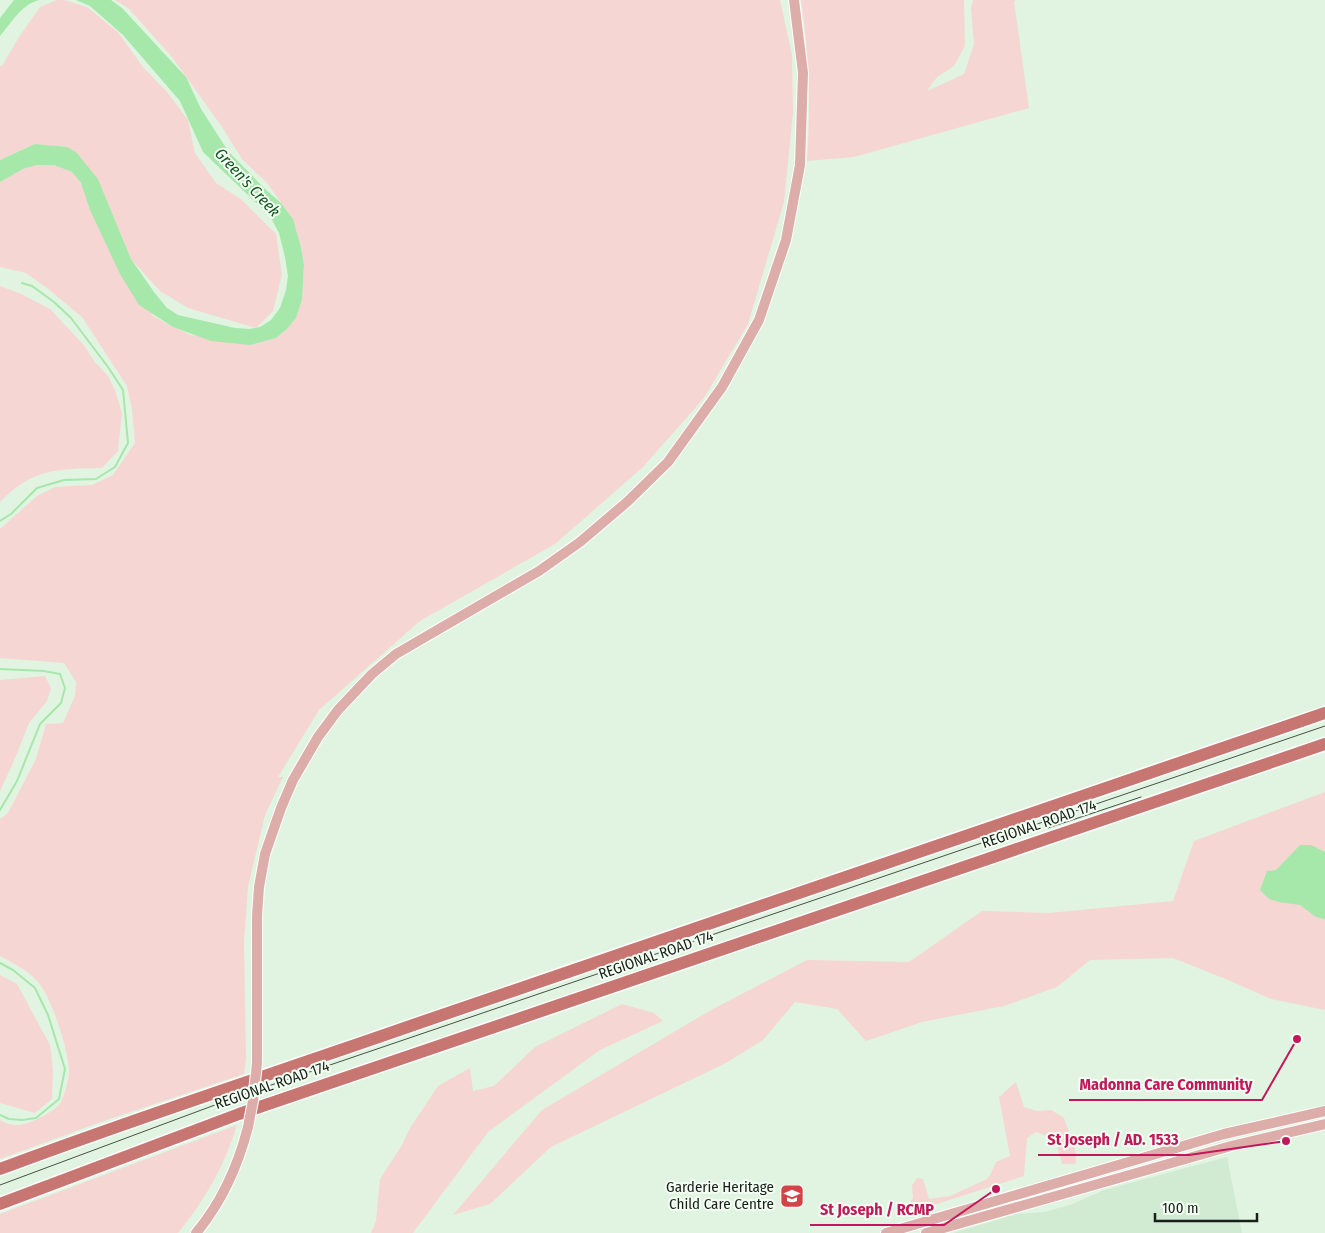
<svg xmlns="http://www.w3.org/2000/svg" width="1325" height="1233" font-family="'Fira Sans Condensed',sans-serif">
<rect width="100%" height="100%" fill="#e1f4e1"/>
<path fill="#d1ead2" d="M1227,1157L1242,1233H953L1017,1214L1044,1212L1070,1205L1104,1190Z"/>
<path fill="#f5d6d3" d="M57,0H64L87,7L118,32L142,66L167,92L188,120L195,153L216,183L241,199L276,234L282,275L273,311L256,328L188,308L160,291L131,259L98,179L67,147L35,144L0,160V65L2,66L19,37L40,7Z
M115,0H780L792,55L793,112L784,202L748,324L704,398L643,467L555,544L420,621L319,710L278,777H283L265,815L248,887L244,942L246,1058L244,1074L98,1123L0,1159V1120C10,1127 21,1126 33,1121C41,1117 52,1112 59,1105C64,1099 70,1076 69,1068C67,1047 52,998 38,982C28,970 13,963 0,956V819L8,813L36,759L46,724L63,723L75,696L76,682L64,663L0,658V529L37,496L55,487L92,485L113,475L135,443L132,409L127,386L82,317L47,288L26,273L0,267V182L23,169L37,165H54L72,172L82,185L90,210L120,273L153,316L173,327L191,335L250,345L276,338L287,329L296,318L302,300L304,265L301,247L293,219L267,183L242,159L222,127L172,57L129,9Z
M801,0H964L965,46L954,66L937,77L927,91L964,74L974,44L971,9L973,0H1018L1014,1L1029,108L854,157L807,161C811,107 809,53 801,0Z
M0,286L21,294L50,309L83,344L94,361L108,376L115,390L122,413L118,451L102,468C58,469 33,468 0,502Z
M45,676L51,688L47,701L29,723L14,761L0,791V680Z
M1325,792V1010L1271,999L1228,980L1173,958L1090,960L1057,987L1004,1006L922,1022L866,1041L837,1009L795,1002L763,1040L726,1063L551,1147L490,1204L453,1215L542,1110L711,1010L807,960L909,962L982,911L1049,913L1173,901L1194,841Z
M0,975L17,984L50,1045L53,1071L52,1099L35,1113L0,1103Z
M622,1004L654,1013L663,1021L600,1050L488,1132L413,1233H371L376,1221L380,1179L402,1145L410,1128L438,1086L470,1068L473,1091L494,1086L535,1047Z
M1016,1082L1024,1107L1037,1111L1051,1110L1064,1118L1075,1148L1076,1162L1075,1164H1062L1055,1139L1036,1132L1027,1138L1024,1176L918,1210L903,1211L913,1198L912,1185L917,1178L923,1179L929,1199L950,1196L987,1179L990,1175L996,1162L1010,1156L999,1097Z
M237,1125C225,1165 205,1200 178,1233H0V1214Z"/>
<path fill="#a6e7aa" d="M14,0H39C22,4 11,23 0,36V18Z
M76,0H111L122,8L186,77L201,109L228,151L264,188L281,203L293,219L301,247L304,265L302,300L296,318L287,329L276,338L250,345L211,341L173,327L139,305L120,274L90,210L81,183L72,172L54,165H37L23,169L0,182V160L35,144L67,147L76,152L98,179L131,259L154,292L167,308L178,315L235,328L250,329L260,327L271,320L280,308L286,290L288,276L285,257L279,233L270,216L203,152L180,101L123,35L90,6Z
M1300,845H1311L1325,852V919L1316,917L1300,905L1279,902L1269,899L1260,890L1267,871L1276,870Z"/>
<g fill="none" stroke-linecap="round" stroke-linejoin="round">
<path stroke="#a6e7aa" stroke-width="2" d="M0,521L11,514L37,488L64,480L96,479L115,467L128,443L123,390L108,367L71,318L54,302L32,286L22,283
M0,669L44,671L60,674L65,688L61,703L40,724L17,781L0,810
M0,963L13,970L35,988L48,1015L65,1069L59,1099L36,1118L22,1120L9,1119L0,1115"/>
<g stroke="#fff" stroke-width="12">
<path id="primary" d="M257,1063V916L259,887L265,854L281,808L293,780L318,737L338,710L372,674L396,654L539,571L580,542L627,502L668,462L722,387L759,320L786,240L800,165L803,73L794,0
M196,1233C222,1202 238,1166 248,1127
M886,1233L1224,1134L1325,1111
M926,1233L1231,1146L1325,1124"/>
</g>
<g stroke="#fff" stroke-width="15">
<path id="motorway" d="M0,1169C138,1117 279,1072 419,1023C721,919 1023,816 1325,713
M0,1204L239,1114L1325,744"/>
</g>
<use href="#primary" stroke="#ddadaa" stroke-width="10"/>
<use href="#motorway" stroke="#c77672" stroke-width="12"/>
<path stroke="#485148" stroke-width="1" d="M1048,828L1141,797
M0,1185L239,1096L1325,726"/>
<g stroke="#fff" stroke-width="12" stroke-linecap="butt">
<path id="primary-bridge" d="M248,1127L253,1101L257,1063"/>
</g>
<use href="#primary-bridge" stroke="#ddadaa" stroke-width="10"/>
</g>
<defs>
<g id="school-square" transform="scale(1.25)"><rect x="-9" y="-9" width="18" height="18" rx="4" fill="#d34346" stroke="#f3fff3"/><path d="M0-5L7-2L0 1L-7-2ZM-4 1L0 2.5L4 1V4Q0 6-4 4Z" fill="#fff"/></g>
</defs>
<g fill-rule="evenodd">
<use href="#school-square" x="792" y="1196"/>
</g>
<g text-anchor="middle" stroke-width="4" stroke-linejoin="round" paint-order="stroke">
<g font-size="15" fill="#192019" stroke="#f3fff3">
<text transform="translate(1039 824) rotate(-19)" y="5">REGIONAL ROAD 174</text>
<text transform="translate(656 955) rotate(-19)" y="5">REGIONAL ROAD 174</text>
<text transform="translate(272 1085) rotate(-19)" y="5">REGIONAL ROAD 174</text>
</g>
<g font-size="15" fill="#192019" stroke="#f3fff3" text-anchor="end">
<text x="774" y="1192">Garderie Heritage<tspan x="774" dy="17">Child Care Centre</tspan></text>
</g>
<g font-size="16" font-style="italic" fill="#10541d" stroke="#f3fff3">
<text transform="translate(248 182) rotate(47)" y="6">Green's Creek</text>
</g>
</g>
<path fill="none" stroke="#c2185b" stroke-width="2" d="M1297 1039L1262 1100H1069M1286 1141L1189 1155H1038M996 1189L944 1225H810"/>
<g fill="#c2185b" stroke="#f3fff3" stroke-width="2">
<circle cx="1297" cy="1039" r="5"/>
<circle cx="1286" cy="1141" r="5"/>
<circle cx="996" cy="1189" r="5"/>
</g>
<g font-size="16" text-anchor="middle" font-weight="bold" fill="#c2185b" stroke="#f3fff3" stroke-width="4" stroke-linejoin="round" paint-order="stroke">
<text x="1166" y="1090">Madonna Care Community</text>
<text x="1113" y="1145">St Joseph / AD. 1533</text>
<text x="877" y="1215">St Joseph / RCMP</text>
</g>
<path d="M1155 1213v8h102v-8" fill="none" stroke="#192019" stroke-width="2.5"/>
<text x="1162" y="1213" font-size="15" fill="#192019" stroke="#f3fff3" stroke-width="4" paint-order="stroke">100 m</text>
</svg>
